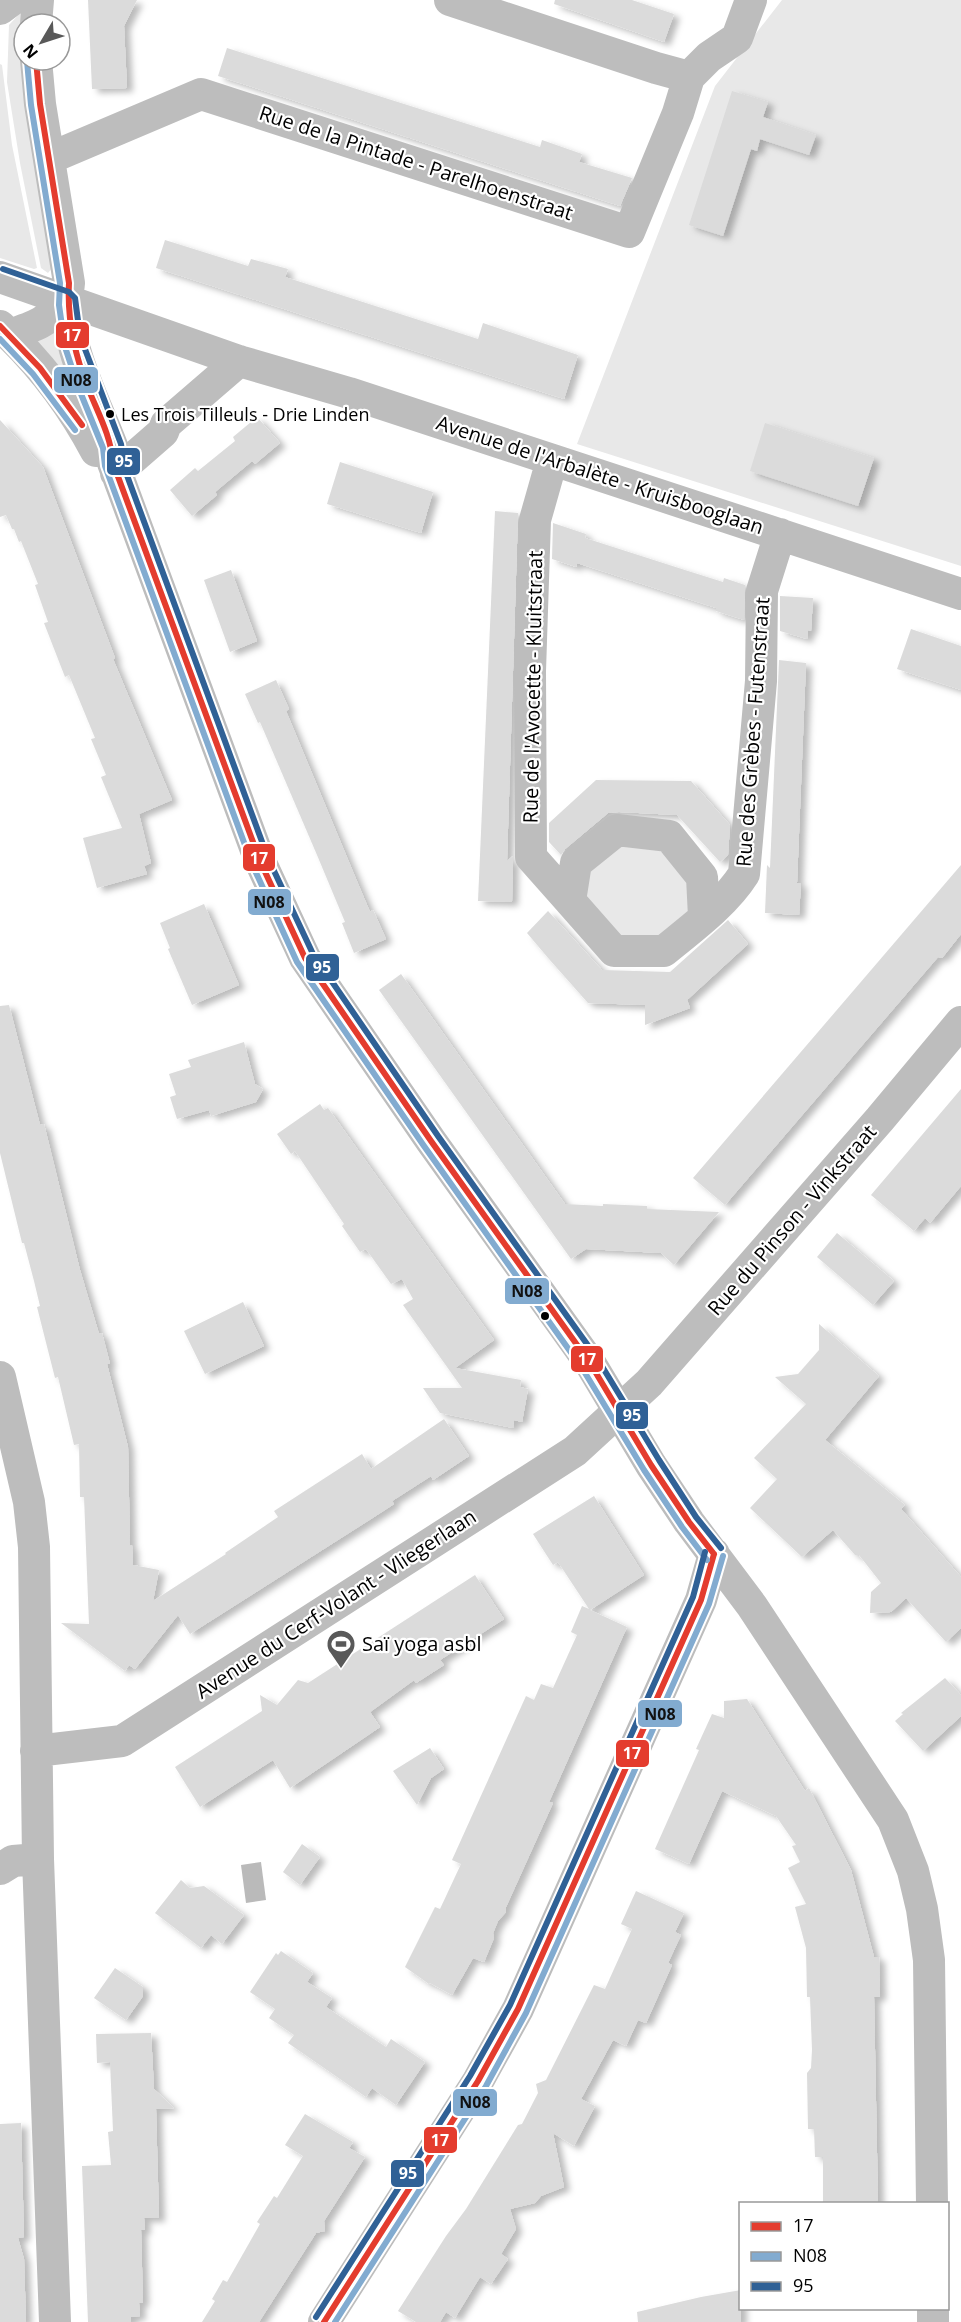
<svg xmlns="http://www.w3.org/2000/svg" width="961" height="2322" font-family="'Open Sans',sans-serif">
<defs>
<filter id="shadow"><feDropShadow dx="6" dy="4" stdDeviation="3" flood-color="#0004"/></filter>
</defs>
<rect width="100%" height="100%" fill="#fff"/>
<path fill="#e8e8e8" d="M782,0H961V566L577,444L715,86Z
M23,10C16,93 38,175 53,256L52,268L48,273L41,268L20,163L7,82L9,25Z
M0,64L2,65L12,145L37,268L34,269L0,258Z
M51,331L58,334L71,385L31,337Z
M616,838L661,839L693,875L691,908L658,939L611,937L583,906L585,867Z"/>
<path fill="#bababa" d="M261,1862L266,1900L246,1903L241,1865Z"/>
<path fill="#dbdbdb" filter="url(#shadow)" d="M88,0H137L124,26L127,88L92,89Z
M555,0H632L674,14L664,42L554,4Z
M227,48L540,147L542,140L582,154L579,162L632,178L620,206L218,76Z
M732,91L768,102L763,117L816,135L809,155L760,139L757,151L751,149L723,236L689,225Z
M165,240L248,266L251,259L288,269L285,277L478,339L483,323L578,355L564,399L156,268Z
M257,417L280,443L255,464L252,461L215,492L217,495L192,516L170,490L195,468L198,471L235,441L233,437Z
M0,420L43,467L115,658L113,659L172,800L139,814L151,863L144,866L147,874L97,888L83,838L122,828L101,777L106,775L91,739L95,738L69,675L65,677L44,623L48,622L35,585L38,584L21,541L19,542L14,529H12L6,515L0,517Z
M765,423L874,458L858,506L750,471Z
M340,462L433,492L421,533L327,504Z
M495,511L518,513L507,861L513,856L512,902L478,901Z
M553,523L586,534L585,538L688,571L723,582L724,578L745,585L744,620L716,611V608L577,563L576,567L552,559Z
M231,570L257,641L230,652L204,580Z
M780,596L813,598L811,631L808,630L807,639L780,631Z
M911,629L961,646V690L897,669Z
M779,660L806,663L797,883H801L799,915L765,913L767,865L770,868Z
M276,680L289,709L286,711L356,879L370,912L373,910L386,939L354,953L342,923L345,922L317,855L260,722L258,723L245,694Z
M596,780L691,781L730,825L728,855L720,862L677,815L619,812L608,813L565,849L561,855L549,842V823Z
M961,865V934L942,958L938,957L725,1205L693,1178Z
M204,904L239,985L192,1005L168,949L170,948L160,923Z
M548,911L602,970L670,972L728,920L748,944L687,1000L690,1008L645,1025V1005L588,1003L549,959L527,933Z
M401,974L565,1204L603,1206V1204L647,1206V1209L719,1212L674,1265L661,1253L586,1249L571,1259L379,990Z
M9,1005L40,1125L44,1124L80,1270L99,1334L102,1333L110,1364H107L128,1447L130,1546L132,1545L133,1565L159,1570L153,1601L226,1554L225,1553L278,1517L274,1511L362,1454L371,1469L444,1419L469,1456L433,1480L431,1476L392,1501L394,1504L374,1517L190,1634L178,1615L135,1669L129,1665L125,1671L61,1623L89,1624L84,1497H80L79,1444L74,1445L58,1377L55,1378L37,1307L40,1306L34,1281L24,1243H22L0,1153V1006Z
M244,1042L255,1084L263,1089L256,1102L211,1116L209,1110L177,1119L170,1097L176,1095L169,1074L191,1067L188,1060Z
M961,1089V1186L930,1223L925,1218L914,1231L871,1195Z
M320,1104L324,1110L328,1108L494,1340L455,1368L521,1380L520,1387L528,1389L522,1422L514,1420L513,1428L440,1413L423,1388H462L403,1305L413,1299L402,1279L391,1284L366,1249L360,1252L342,1226L344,1224L295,1151L291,1154L277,1134Z
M837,1233L894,1281L873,1305L817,1257Z
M243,1302L264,1346L205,1374L184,1331Z
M819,1324L879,1376L825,1440L905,1505L901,1509L961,1577V1628L946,1642L906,1598L891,1612L870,1613L871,1592L881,1583L859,1555H855L833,1530L802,1557L750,1508L777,1479L754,1458L806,1404L775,1377L798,1374L819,1350Z
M594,1496L644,1575L590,1610L627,1627L549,1802L553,1803L506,1907V1912L498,1921L493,1933L494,1938L484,1962L473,1958L452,1995L430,1983L429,1984L405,1967L435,1907L440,1909L461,1864L452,1860L526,1696L534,1700L541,1684L553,1688L577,1635L571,1632L582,1606L589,1609L558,1562L553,1565L533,1534Z
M475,1575L504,1619L440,1660L444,1665L416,1683L414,1680L370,1712L380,1727L290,1788L273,1760L200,1807L175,1767L262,1711L260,1695L277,1705L298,1680L308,1683Z
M945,1678L961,1695V1716L923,1751L895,1721L903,1714L901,1713Z
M747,1699L805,1791L809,1788L851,1870L874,1957H879L880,1997H874L878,2204H823V2157H815L814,2129H808L807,2073L811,2068L812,2050L810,1997H807L806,1948L795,1907L806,1904L788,1868L800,1862L792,1846L796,1845L776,1816L722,1791L689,1864L655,1849L699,1750L696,1749L712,1714L724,1718V1701Z
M430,1748L444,1769L431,1778L417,1805L393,1771Z
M302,1844L320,1857L300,1885L283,1872Z
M181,1880L190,1888L204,1886L244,1915L222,1944L211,1935L201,1948L155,1913Z
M636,1891L684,1913L675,1932L681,1935L668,1963L672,1965L646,2023L638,2020L626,2046L613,2040L581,2099L595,2106L574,2146L553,2133L564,2187L541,2196L535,2203L510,2209L516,2229L501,2254L508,2259L491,2284L480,2277L455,2318L446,2312L440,2322H416L398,2311L446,2236L466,2209L518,2125L522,2124L538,2093L536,2084L546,2080L594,1985L605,1989L632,1929L621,1924Z
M281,1951L313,1973L307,1982L332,1998L326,2007L386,2047L391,2039L425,2062L396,2105L372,2088L366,2097L288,2043L294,2035L269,2018L275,2009L250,1992L276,1953L278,1955Z
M115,1968L143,1987V1996L126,2020L94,1998Z
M151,2033L154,2089L174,2108L156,2109L159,2218H144L145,2230H141L143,2303H139L140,2316L131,2317V2322H88L82,2166L111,2165L108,2132L113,2131L110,2062L97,2063L96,2034Z
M305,2114L353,2142L349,2148L365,2157L324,2221L325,2231L316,2233L259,2322H202L215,2301L212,2299L223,2280L227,2282L260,2224L257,2222L274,2196L277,2198L303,2156L285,2145Z
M21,2123L24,2237L18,2238L24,2259L26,2322H0V2124Z
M741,2290V2322H638L637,2312L701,2297Z"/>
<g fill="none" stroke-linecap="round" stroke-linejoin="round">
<path stroke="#bdbdbd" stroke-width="32" d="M450,0L656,68L689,77
M0,9L12,0
M36,24L38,0
M36,60L40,104L69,283C61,339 92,394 112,446L113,463L260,861L305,958L431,1141L590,1363L651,1465L689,1522L752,1606L893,1820L913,1871L922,1909L929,1960L932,2204
M689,77L709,57L737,38L751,0
M50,158L201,94L629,232L678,113L689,77
M0,277L239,361L349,393L961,594
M0,326C39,362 71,404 96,451
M9,335C36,326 48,322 66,300
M552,460L535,520L530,671L531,857L570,901
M116,473L163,432L166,424L239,361
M704,917L702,877L669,836L617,830L576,863L570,901L614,951H664C692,928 725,904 744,874L761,681L762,591L780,534
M0,1377L29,1502L34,1547L38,1859L55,2322
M36,1751L122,1741L575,1451L649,1383L880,1119L961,1022
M0,1869L13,1861L38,1859
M933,2308V2322
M324,2322L478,2081L518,2009L701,1600L714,1554"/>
<g stroke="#fff" stroke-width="10">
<path id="bus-1" d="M36,60L40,104L69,283C67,320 74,353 88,388C98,413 111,436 113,463L260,861L305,958L431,1141L590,1363L651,1465L689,1522L714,1554
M0,326L40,368L82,425
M324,2322L478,2081L518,2009L701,1600L714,1554"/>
</g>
<g stroke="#fff" stroke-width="10">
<path id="bus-2" d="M27,61L31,105L60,283L59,305L65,347L79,389L103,448L105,466L252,864L297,962L424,1146L582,1368L644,1470L682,1527L707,1560
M0,339L33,374L75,430
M335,2322L486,2086L526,2013L709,1604L723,1556"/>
</g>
<g stroke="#fff" stroke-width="10">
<path id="bus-3" d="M3,269L69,292L75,298L80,336L121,444L125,470L268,858L313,954L438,1136L597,1358L659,1460L696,1517L721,1548
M316,2317L470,2076L510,2005L693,1597L705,1552"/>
</g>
<use href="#bus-1" stroke="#e43c2e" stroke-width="6"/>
<use href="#bus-2" stroke="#82abd0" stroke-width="6"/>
<use href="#bus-3" stroke="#306196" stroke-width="6"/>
</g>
<defs>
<g id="stadium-pin" transform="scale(1.5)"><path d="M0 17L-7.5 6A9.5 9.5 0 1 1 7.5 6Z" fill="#595959" stroke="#fff"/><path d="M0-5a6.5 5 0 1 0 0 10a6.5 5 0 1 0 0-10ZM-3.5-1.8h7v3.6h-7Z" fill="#fff"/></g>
</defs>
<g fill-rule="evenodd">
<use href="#stadium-pin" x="341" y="1644"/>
</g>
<g fill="#000" stroke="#fff" stroke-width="2">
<circle cx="110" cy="414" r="5"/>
<circle cx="545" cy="1316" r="5"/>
</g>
<g text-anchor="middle" stroke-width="4.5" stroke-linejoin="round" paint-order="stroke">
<g font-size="18" fill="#000" stroke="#fff" text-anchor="start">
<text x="121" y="421">Les Trois Tilleuls - Drie Linden</text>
</g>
<g font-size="20" fill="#000" stroke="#fff">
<text transform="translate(416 163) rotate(18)" y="7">Rue de la Pintade - Parelhoenstraat</text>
<text transform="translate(600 475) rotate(18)" y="7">Avenue de l'Arbalète - Kruisbooglaan</text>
<text transform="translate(533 687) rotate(-89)" y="7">Rue de l'Avocette - Kluitstraat</text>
<text transform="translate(753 732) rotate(-86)" y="7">Rue des Grèbes - Futenstraat</text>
<text transform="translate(792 1220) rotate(-49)" y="7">Rue du Pinson - Vinkstraat</text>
<text transform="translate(336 1604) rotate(-33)" y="7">Avenue du Cerf-Volant - Vliegerlaan</text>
</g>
<g font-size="20" fill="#000" stroke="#fff" text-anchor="start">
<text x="362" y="1651">Saï yoga asbl</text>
</g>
</g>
<g stroke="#fff" stroke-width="2">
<rect x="55" y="321" width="35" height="28" rx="6" fill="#e43c2e"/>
<rect x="53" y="366" width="46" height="28" rx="6" fill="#82abd0"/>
<rect x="106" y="447" width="35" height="29" rx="6" fill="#306196"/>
<rect x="242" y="843" width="34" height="29" rx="6" fill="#e43c2e"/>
<rect x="247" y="888" width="45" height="28" rx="6" fill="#82abd0"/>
<rect x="305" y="953" width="35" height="29" rx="6" fill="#306196"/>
<rect x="504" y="1277" width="46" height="28" rx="6" fill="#82abd0"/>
<rect x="570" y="1345" width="34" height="28" rx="6" fill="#e43c2e"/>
<rect x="615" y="1401" width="34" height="29" rx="6" fill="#306196"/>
<rect x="637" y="1699" width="46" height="29" rx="6" fill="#82abd0"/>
<rect x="615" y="1739" width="35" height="29" rx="6" fill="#e43c2e"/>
<rect x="452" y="2088" width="46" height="29" rx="6" fill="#82abd0"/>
<rect x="423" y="2126" width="35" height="28" rx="6" fill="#e43c2e"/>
<rect x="390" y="2159" width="35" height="29" rx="6" fill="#306196"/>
</g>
<g font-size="16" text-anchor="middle" font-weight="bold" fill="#fff">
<text x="72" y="341">17</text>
<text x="124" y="467">95</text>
<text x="259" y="864">17</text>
<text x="322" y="973">95</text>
<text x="587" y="1365">17</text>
<text x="632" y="1421">95</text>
<text x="632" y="1759">17</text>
<text x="440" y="2146">17</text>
<text x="408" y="2179">95</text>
</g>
<g font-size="16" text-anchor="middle" font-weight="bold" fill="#111">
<text x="76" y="386">N08</text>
<text x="269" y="908">N08</text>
<text x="527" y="1297">N08</text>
<text x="660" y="1720">N08</text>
<text x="475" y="2108">N08</text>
</g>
<rect x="739" y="2202" width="210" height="108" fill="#ffffff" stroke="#999999" stroke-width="1.5"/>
<rect x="751" y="2222" width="30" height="9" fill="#e43c2e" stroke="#999999" stroke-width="1.5"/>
<text x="793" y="2232" font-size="18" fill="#000000">17</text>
<rect x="751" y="2252" width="30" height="9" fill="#82abd0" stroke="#999999" stroke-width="1.5"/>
<text x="793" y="2262" font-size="18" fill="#000000">N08</text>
<rect x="751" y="2282" width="30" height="9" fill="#306196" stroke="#999999" stroke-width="1.5"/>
<text x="793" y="2292" font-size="18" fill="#000000">95</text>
<g transform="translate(42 42) rotate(231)"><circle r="28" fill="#ffffff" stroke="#999999" stroke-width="1.5"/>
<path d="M0-4.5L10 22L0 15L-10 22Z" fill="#595959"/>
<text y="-9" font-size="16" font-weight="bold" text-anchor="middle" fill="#000000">N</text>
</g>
</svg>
